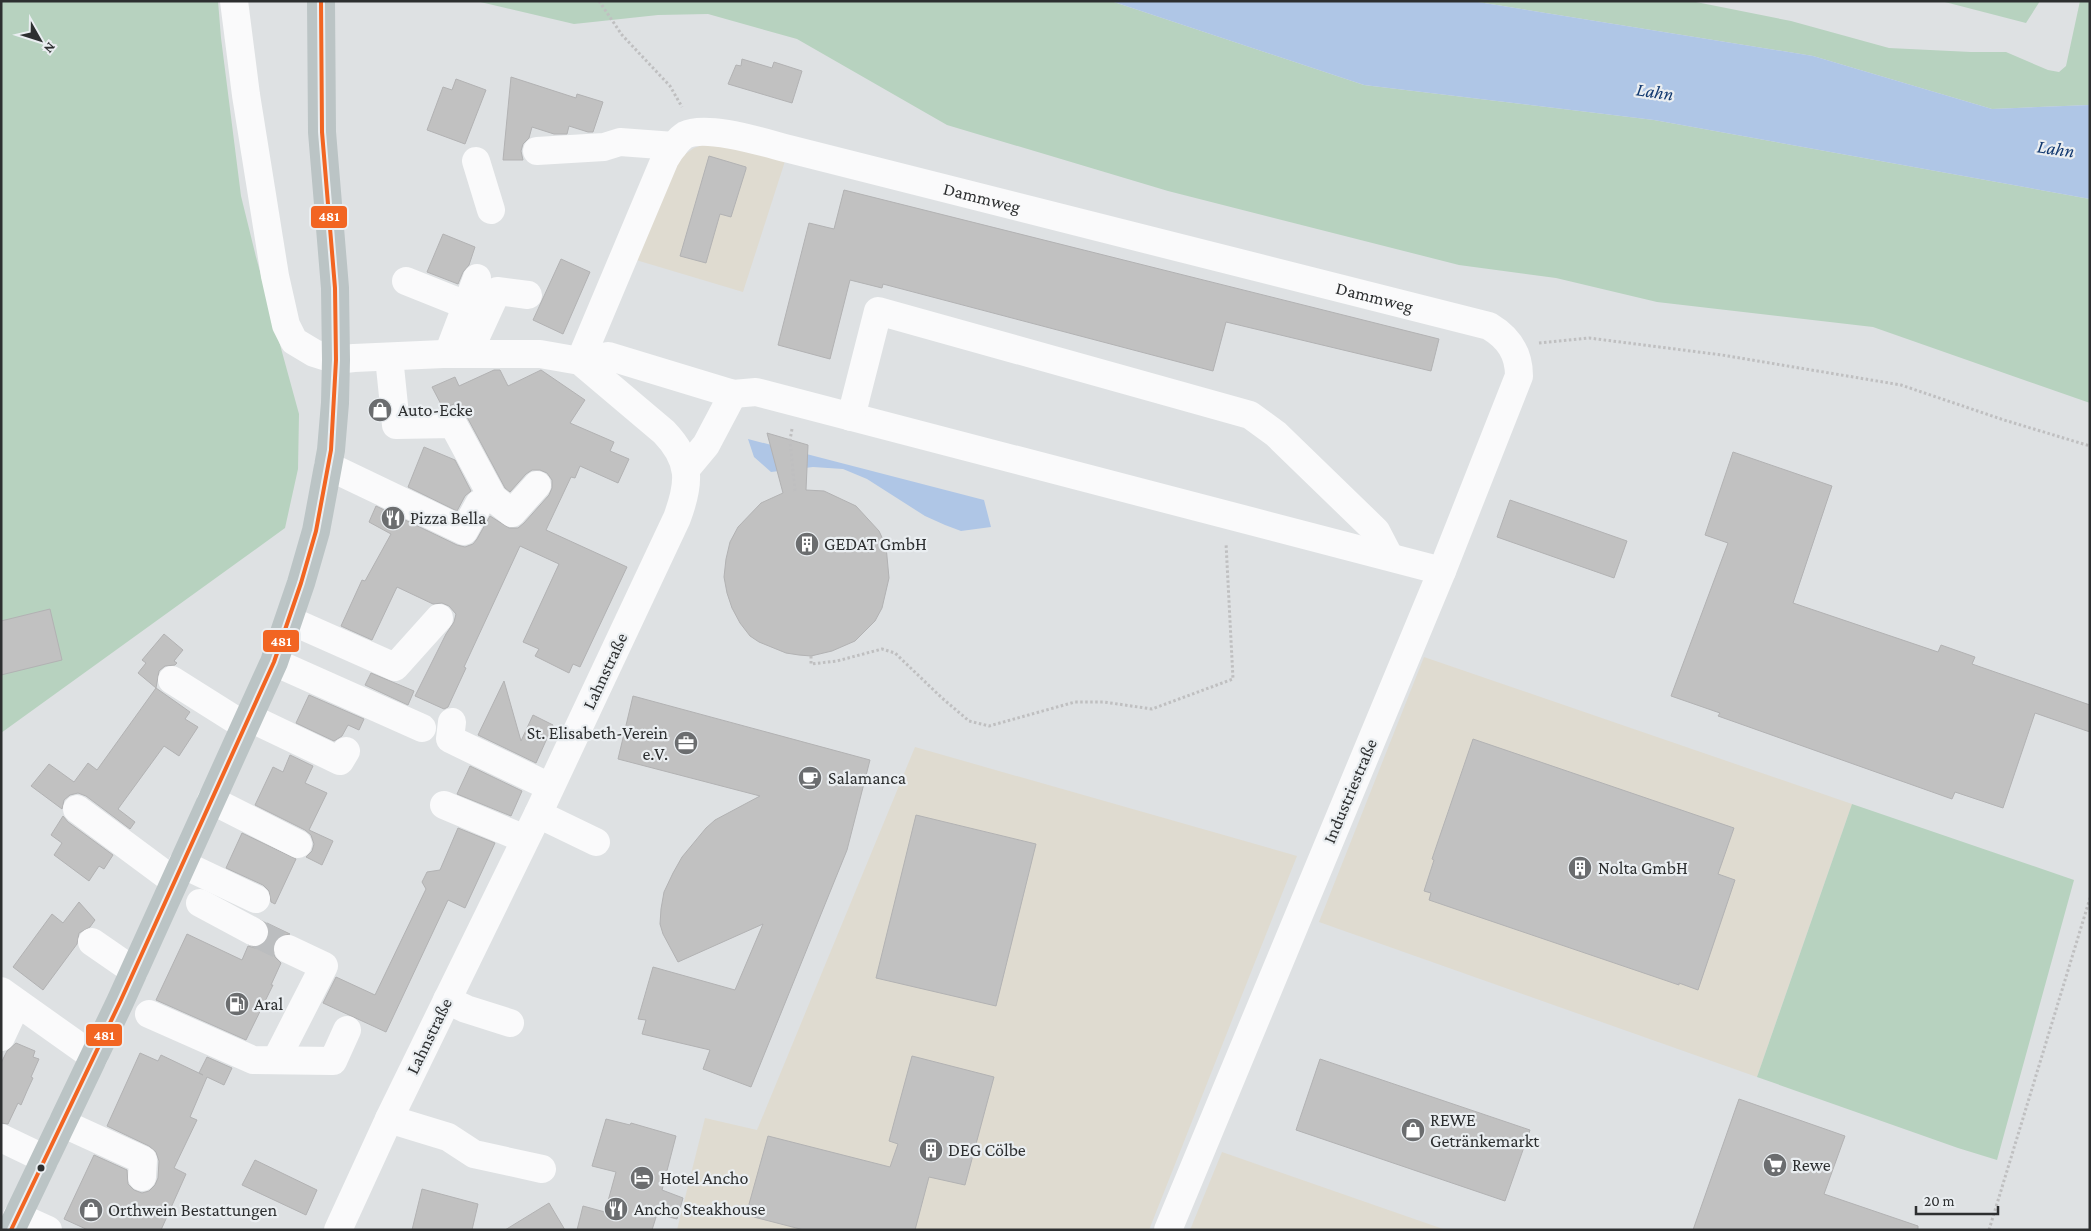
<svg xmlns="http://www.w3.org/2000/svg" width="2091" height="1231" font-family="'Crimson Pro',serif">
<rect width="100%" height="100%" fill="#dee1e3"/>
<path fill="#dfdbd0" d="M713,141L786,158L743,292L636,260L677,160L694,148Z
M1424,657L1852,804L1757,1077L1319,922Z
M915,747L1297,856L1149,1230H677L705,1118L757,1130Z
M1222,1152L1446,1230H1190Z"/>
<path fill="#b7d2bf" d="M1,1H218L221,38L241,196L256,257L299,414L298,469L285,528L1,733Z
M476,1H1111L1364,85L1654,120L2090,199V403L1873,327L1657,302L1556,278L1459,265L1168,191L947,125L797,39L708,14L658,15L574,24Z
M1472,1H1691L1791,21L1889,48L1971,52H2006L2048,70L2059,72L2066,66L2080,1H2090V105L1992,109L1813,56Z
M1941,1H2040L2026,23Z
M1852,804L2074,880L1997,1160L1958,1148L1757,1077Z"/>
<path fill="#afc6e6" d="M1111,1H1472L1813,56L1992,109L2090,105V199L1654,120L1364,85Z
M748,439L984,500L991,527L961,531L945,525L925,516L867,479L843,469L813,467L771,472L754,457Z"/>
<path fill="#c1c1c1" stroke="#b2b2b3" d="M742,59L772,68L774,62L802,71L792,103L728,84L736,65L741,66Z
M511,77L576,98L577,94L603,102L593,132H588L569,126L567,134H554L532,127L529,138L523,144L521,151L523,160H503Z
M456,79L486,90L465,144L427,130L443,87L452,90Z
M709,156L746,167V169L731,217L720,214L706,263L680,256Z
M844,190L1439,339L1431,371L1226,322L1213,371L883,284L882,288L850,280L830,359L778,345L809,223L834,229Z
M443,234L475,247L469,265L463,272L458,284L427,272Z
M561,259L590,272L563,334L533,320Z
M494,370H500L508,386L541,370L585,400L570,423L614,442L610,451L629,459L618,483L580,466L575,478L571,477L546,530L627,567L580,667L573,664L569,673L535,656L539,649L523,642L559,564L520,546L464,667L466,668L448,707L444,709L415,696L446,634L454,622L456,614L449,606L442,603L433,604L397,587L372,640L341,626L362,580L365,581L391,534L369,522L376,506L457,545L465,547L473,544L477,539L490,516L509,528H518L524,523L549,495L552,488V480L547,473L540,470H532L526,474L510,492L505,488L467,417L457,409L454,404L443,408L432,387L455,377L459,386Z
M767,433L808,445L806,490L824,491L856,506L879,531L886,546L889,578L882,608L875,621L855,641L832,651L811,656L799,655L786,653L759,642L750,636L740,623L732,608L727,593L724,577L726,559L730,542L738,527L761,503L783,493Z
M424,447L455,460L471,491L465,496L457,511L408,487Z
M1733,452L1832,486L1793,603L1938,652L1941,645L1975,657L1972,664L2090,705V732L2035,713L2003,808L1955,792L1952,799L1718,716L1720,713L1671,696L1728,543L1705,535Z
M1510,500L1627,541L1614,578L1497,537Z
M50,609L62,660L1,675V621Z
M164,634L183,650L174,661L177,663L175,665L165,666L159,671L156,688L138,673L146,663L142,660Z
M371,673L414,691L408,705L365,685Z
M504,681L521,741L533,715L553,725L536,763L478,735Z
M156,688L190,712L185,719L198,727L179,756L164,746L118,809L135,822L130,829L86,796L78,793L70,795L64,800L62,809L31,786L49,764L74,782L88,763L97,770Z
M309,695L364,719L359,730L348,725L342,736L334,741L296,723Z
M633,696L870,760L847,850L751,1087L703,1069L710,1050L642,1034L646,1020L638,1019L653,967L735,990L763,924L678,962L663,934L660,924L661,909L664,892L673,873L682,857L706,828L715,820L760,796L618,759Z
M1473,739L1734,828L1718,874L1735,880L1698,990L1679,983V985L1429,900L1431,893L1424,891L1434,860L1432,859Z
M290,755L313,766L305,783L327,793L309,830L333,841L322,865L306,857L312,851L314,844L311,835L305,830L255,805L273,767L283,772Z
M470,766L522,791L511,816L457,794Z
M916,815L1036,844L996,1006L876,978Z
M63,816L68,822L113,855L104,869L99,866L89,881L54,855L62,843L51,835Z
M458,828L495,843L465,908L448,900L386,1032L323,1003L336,977L375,995L426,889L422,882L427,872L440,870Z
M242,833L296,859L275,904L271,902L269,891L263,885L226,868Z
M79,902L95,920L90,927L79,933L77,944L43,990L13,967L52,914L63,923Z
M267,923L290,934L280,936L274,943L272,950L275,957L281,963L271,985H273L246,1040L156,1000L187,934L242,960L248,946L255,948L262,945L267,940L270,931Z
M16,1043L35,1051L33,1057L39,1059L31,1077L33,1078L27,1091L21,1105L18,1103L8,1124L1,1123V1063L7,1051Z
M140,1053L158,1061L161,1055L203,1075L199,1073L207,1057L232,1068L224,1085L207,1077L190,1117L197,1120L174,1168L186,1174L161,1230H88L64,1219L94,1155L127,1170L128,1184L134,1190L142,1193L149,1191L155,1185L158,1178L159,1161L156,1152L149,1146L107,1126Z
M912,1056L994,1077L965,1185L929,1177L915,1230H804L746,1215L768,1136L890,1167L898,1144L889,1141Z
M1320,1059L1530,1130L1505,1201L1296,1130Z
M1739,1099L1845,1136L1824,1194L1918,1226V1230H1693Z
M606,1119L630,1125L631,1123L676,1136L662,1190L683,1198L677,1219L657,1214L652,1230H577L583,1206L605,1212L616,1172L592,1166Z
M255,1160L317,1190L306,1215L242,1185Z
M422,1189L478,1204L472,1230H412Z
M549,1203L565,1230H505Z"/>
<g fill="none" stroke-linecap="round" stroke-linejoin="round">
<path stroke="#bbbdbf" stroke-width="28" stroke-dasharray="28 14" stroke-linecap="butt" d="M254,932L288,949"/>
<path stroke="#bfbfc0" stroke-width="3" stroke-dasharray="2.5 2.5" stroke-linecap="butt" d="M599,1L622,35L670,86L682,107
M1539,343L1589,338L1722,355L1901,385L2004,420L2090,446
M792,429L790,440L795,491
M811,656V664L837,661L882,649L895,653L942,698L969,721L989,726L1075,702H1104L1152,709L1233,679L1226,543
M1989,1230L2090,898"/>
<g stroke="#fafafb" stroke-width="28">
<path d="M234,1L246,95L275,276L286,325L294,341L314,353L336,360L354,358L443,354H540L580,361L664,432C692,461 690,483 677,518L538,814L389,1119L338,1230"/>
<path d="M537,151L604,147L620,142L674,146"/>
<path d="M476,161L491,210"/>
<path d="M406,281L466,305"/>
<path d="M448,354L477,278"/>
<path d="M468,354L497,291L528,295"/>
<path d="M389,357L396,425L453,424L493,498L512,513L537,485"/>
<path id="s1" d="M580,361L665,159C670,151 677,140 685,135C707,124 765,143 789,149L1489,326C1509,338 1519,353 1519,376L1442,571L1168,1230"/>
<path d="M580,361L608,356L733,394L756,392L1442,571"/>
<path d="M851,417L878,311L1250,415L1276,434L1376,531L1389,556"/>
<path d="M328,466L464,531L479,504"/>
<path d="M686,469L706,445L733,394"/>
<path d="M289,620L395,667L439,618"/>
<path d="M274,662L422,728"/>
<path d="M172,680L245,726"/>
<path d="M248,717L340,761L346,751"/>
<path d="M452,722L450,739L550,787"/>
<path d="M211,800L298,844"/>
<path d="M444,805L525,839"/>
<path d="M77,809L174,881"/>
<path d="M538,814L596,842"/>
<path d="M182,864L256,899"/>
<path d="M200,903L254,932"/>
<path d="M92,942L134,971"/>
<path d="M1,991L94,1057"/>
<path d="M447,1000L466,1009L510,1023"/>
<path d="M149,1014L253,1060L333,1061L347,1030"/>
<path d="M1,1037L17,1003"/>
<path d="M276,1060L324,966L288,949"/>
<path d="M389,1119L448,1137L474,1154L542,1169"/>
<path d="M62,1123L143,1160L142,1177"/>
<path d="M1,1138L45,1159"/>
<path d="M17,1216L48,1230"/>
</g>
<path stroke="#bbc4c5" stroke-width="28" d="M11,1230L120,1002L274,662L301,583L316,531L331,450L335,403L336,360L335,288L322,132L321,1"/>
<g stroke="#eaeef1" stroke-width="8">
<path id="bus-1" d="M11,1230L120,1002L274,662L301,583L316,531L331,450L336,360L335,288L322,132L321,1"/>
</g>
<use href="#bus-1" stroke="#f26522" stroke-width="4"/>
</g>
<defs>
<g id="shop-disc" transform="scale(1.25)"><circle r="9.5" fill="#6b6d6f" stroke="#eaeef1"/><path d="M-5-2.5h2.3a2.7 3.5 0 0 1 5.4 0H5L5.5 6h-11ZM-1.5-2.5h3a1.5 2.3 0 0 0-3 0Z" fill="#fff"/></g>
<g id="restaurant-disc" transform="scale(1.25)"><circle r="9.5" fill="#6b6d6f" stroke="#eaeef1"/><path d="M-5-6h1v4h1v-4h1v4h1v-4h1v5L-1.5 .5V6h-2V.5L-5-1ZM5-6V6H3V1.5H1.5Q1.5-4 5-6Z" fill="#fff"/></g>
<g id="building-disc" transform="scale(1.25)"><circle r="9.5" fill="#6b6d6f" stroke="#eaeef1"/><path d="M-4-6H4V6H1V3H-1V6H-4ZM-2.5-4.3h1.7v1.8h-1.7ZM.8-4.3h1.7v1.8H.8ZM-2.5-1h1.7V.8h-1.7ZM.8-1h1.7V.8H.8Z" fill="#fff"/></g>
<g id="office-disc" transform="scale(1.25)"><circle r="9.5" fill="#6b6d6f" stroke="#eaeef1"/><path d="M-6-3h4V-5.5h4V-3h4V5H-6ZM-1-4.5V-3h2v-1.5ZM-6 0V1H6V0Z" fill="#fff"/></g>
<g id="cafe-disc" transform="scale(1.25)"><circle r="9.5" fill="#6b6d6f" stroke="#eaeef1"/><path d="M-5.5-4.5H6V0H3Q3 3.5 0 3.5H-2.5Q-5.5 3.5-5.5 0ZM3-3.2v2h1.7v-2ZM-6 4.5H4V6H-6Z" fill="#fff"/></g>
<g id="fuel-disc" transform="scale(1.25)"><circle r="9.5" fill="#6b6d6f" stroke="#eaeef1"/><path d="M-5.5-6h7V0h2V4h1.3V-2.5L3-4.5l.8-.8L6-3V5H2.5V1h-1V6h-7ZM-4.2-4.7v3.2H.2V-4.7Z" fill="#fff"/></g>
<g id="supermarket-disc" transform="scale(1.25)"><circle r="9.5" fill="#6b6d6f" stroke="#eaeef1"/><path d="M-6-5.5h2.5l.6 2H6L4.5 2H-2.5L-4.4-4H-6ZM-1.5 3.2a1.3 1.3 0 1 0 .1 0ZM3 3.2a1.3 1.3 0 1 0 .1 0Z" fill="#fff"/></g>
<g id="hotel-disc" transform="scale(1.25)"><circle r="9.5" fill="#6b6d6f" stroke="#eaeef1"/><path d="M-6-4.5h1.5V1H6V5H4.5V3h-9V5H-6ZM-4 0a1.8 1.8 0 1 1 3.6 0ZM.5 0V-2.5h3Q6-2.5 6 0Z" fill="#fff"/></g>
</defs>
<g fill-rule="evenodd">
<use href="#shop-disc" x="380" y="410"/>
<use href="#restaurant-disc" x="393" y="518"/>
<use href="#building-disc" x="807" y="544"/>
<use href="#office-disc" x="686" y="743"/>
<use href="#cafe-disc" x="810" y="778"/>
<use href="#building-disc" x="1580" y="868"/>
<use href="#fuel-disc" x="237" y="1004"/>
<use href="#shop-disc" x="1413" y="1130"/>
<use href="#building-disc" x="931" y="1150"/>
<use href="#supermarket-disc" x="1775" y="1165"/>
<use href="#hotel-disc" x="642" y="1178"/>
<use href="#restaurant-disc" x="616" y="1209"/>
<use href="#shop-disc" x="91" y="1210"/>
</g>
<circle fill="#2d2f30" stroke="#eaeef1" stroke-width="2" cx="41" cy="1168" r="4.5"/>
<g text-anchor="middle" stroke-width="4.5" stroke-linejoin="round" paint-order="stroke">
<g font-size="18" fill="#2d2f30" stroke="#eaeef1">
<text dy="6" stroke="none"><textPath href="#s1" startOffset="556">Dammweg</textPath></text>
<text dy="6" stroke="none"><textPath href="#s1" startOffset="961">Dammweg</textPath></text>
<text transform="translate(605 671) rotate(-65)" y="6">Lahnstraße</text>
<text transform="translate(1350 791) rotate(-67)" y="6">Industriestraße</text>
<text transform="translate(429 1036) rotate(-64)" y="6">Lahnstraße</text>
</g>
<g font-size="18" fill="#2d2f30" stroke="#eaeef1" text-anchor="start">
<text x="398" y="416">Auto-Ecke</text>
<text x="410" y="524">Pizza Bella</text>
<text x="824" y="550">GEDAT GmbH</text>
<text x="668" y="739" text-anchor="end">St. Elisabeth-Verein<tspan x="668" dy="21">e.V.</tspan></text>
<text x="828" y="784">Salamanca</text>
<text x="1598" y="874">Nolta GmbH</text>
<text x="254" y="1010">Aral</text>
<text x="1430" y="1126">REWE<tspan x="1430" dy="21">Getränkemarkt</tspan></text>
<text x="948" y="1156">DEG Cölbe</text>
<text x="1792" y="1171">Rewe</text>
<text x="660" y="1184">Hotel Ancho</text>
<text x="634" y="1215">Ancho Steakhouse</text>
<text x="108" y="1216">Orthwein Bestattungen</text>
</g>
<g font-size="19" font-style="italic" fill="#11386f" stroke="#eaeef1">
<text transform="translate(1655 91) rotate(8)" y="7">Lahn</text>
<text transform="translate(2056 148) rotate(8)" y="7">Lahn</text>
</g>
</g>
<g stroke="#eaeef1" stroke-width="2">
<rect x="310" y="205" width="38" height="24" rx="5" fill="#f26522"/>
<rect x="262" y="629" width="38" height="24" rx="5" fill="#f26522"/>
<rect x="85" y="1023" width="38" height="24" rx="5" fill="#f26522"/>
</g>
<g font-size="14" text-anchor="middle" font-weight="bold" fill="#fff">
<text x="329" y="221">481</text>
<text x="281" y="646">481</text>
<text x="104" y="1040">481</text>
</g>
<rect width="2091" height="1231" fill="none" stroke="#2d2f30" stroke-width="5"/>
<g transform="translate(40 40) rotate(129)" stroke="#eaeef1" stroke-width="4" paint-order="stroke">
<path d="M0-4L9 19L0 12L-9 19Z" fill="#2d2f30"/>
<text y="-8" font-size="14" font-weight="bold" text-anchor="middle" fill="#2d2f30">N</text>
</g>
<path d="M1916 1206v8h82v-8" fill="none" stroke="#2d2f30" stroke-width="2.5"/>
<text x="1924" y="1206" font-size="15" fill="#2d2f30" stroke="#eaeef1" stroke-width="4" paint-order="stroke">20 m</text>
</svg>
